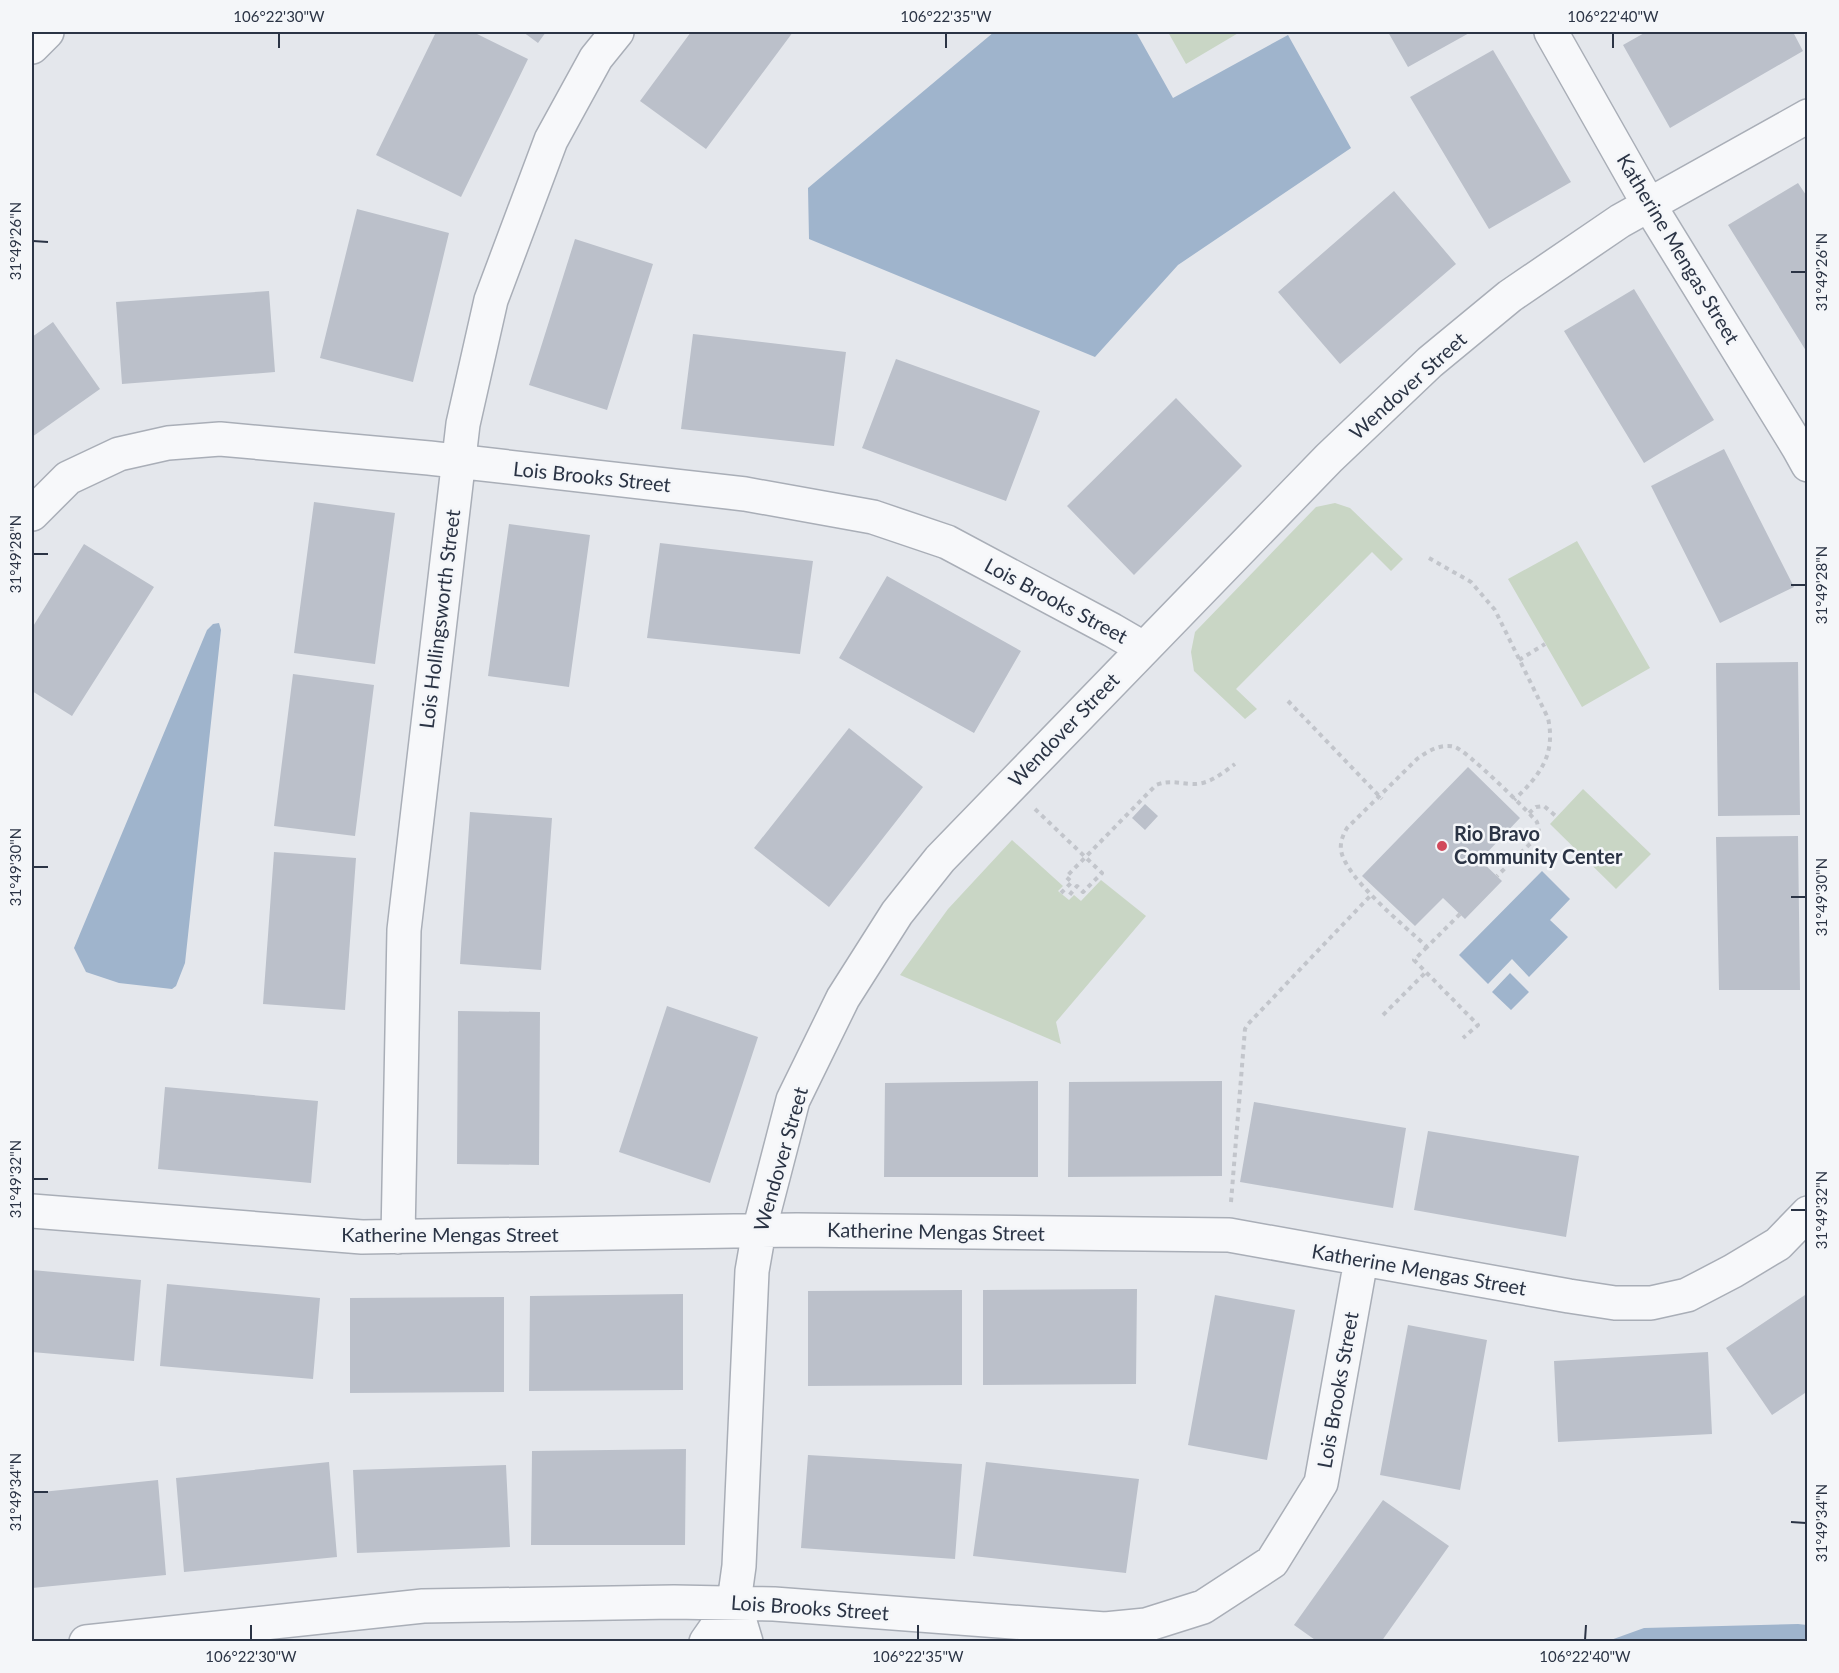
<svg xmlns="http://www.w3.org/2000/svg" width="1839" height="1673" font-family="Lato,sans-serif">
<rect width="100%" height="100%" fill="#e4e7ec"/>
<path fill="#c9d6c5" d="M1168,32H1240L1186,64Z
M1335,503L1350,508L1403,559L1391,571L1372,552L1236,689L1257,709L1245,719L1194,671L1191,652L1195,632L1316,507Z
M1577,541L1650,668L1582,707L1508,579Z
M1583,789L1651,854L1616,889L1550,824Z
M1012,840L1063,886L1058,891L1069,900L1074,895L1081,901L1101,880L1146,916L1056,1022L1061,1044L900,975L948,909Z"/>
<path fill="#9fb4cc" d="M994,32H1136L1173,98L1288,35L1351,148L1178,265L1095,357L809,239L808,188Z
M219,623L221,630L185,963L176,986L172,989L119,983L86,972L74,948L207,630L213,624Z
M1542,871L1570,899L1550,920L1568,937L1529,977L1512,959L1488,984L1459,955Z
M1510,973L1529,992L1511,1010L1492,992Z
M1798,1624L1807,1625V1641H1608L1644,1628Z"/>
<path fill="#bbc0ca" d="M436,32H473L528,59L461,197L376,155Z
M523,32H546L538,43Z
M691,32H793L706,149L640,101Z
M1388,32H1471L1408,67Z
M1646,32H1793L1803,51L1670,128L1623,45Z
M1493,50L1571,182L1489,229L1410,97Z
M1798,183L1808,198V354L1728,225Z
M1394,191L1456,264L1340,364L1278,292Z
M357,209L449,233L413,382L320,358Z
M575,239L653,264L607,410L529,385Z
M1634,289L1714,420L1644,463L1564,331Z
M269,291L275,372L122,384L116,302Z
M53,322L100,389L32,437V337Z
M693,334L846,352L834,446L681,429Z
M896,359L1040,411L1006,501L862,448Z
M1176,398L1242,466L1134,575L1067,506Z
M1724,449L1794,587L1720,623L1651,486Z
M314,502L395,513L375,664L294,653Z
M509,524L590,535L569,687L488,676Z
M660,543L813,561L800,654L647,638Z
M84,544L154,587L72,716L32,691V628Z
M887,576L1021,651L974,733L839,658Z
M1798,662L1800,815L1718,816L1716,663Z
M293,674L374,685L355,836L274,826Z
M849,728L923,787L829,907L754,848Z
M1468,767L1520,818L1480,860L1502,881L1465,919L1443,898L1415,926L1362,876Z
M1145,804L1158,816L1145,830L1132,818Z
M470,812L552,818L541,970L460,964Z
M1798,836L1800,990H1719L1716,837Z
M274,852L356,858L345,1010L263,1004Z
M667,1006L758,1037L710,1183L619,1152Z
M458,1011L540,1012L539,1165L457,1164Z
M1038,1081V1177H884L885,1083Z
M1222,1081V1176L1068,1177L1069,1082Z
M165,1087L318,1101L311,1183L158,1169Z
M1254,1102L1406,1128L1393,1208L1240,1182Z
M1428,1131L1579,1156L1566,1237L1414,1210Z
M32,1270L141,1280L134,1361L32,1352Z
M167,1284L320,1298L313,1379L160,1366Z
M1137,1289L1136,1384L983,1385V1290Z
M962,1290V1385L808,1386V1291Z
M1808,1293V1391L1772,1415L1726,1348Z
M683,1294V1390L529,1391L530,1296Z
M1215,1295L1295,1310L1267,1460L1188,1445Z
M504,1297V1392L350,1393V1298Z
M1408,1325L1487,1340L1460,1490L1380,1475Z
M1708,1352L1712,1434L1558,1442L1554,1361Z
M686,1449L685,1545H531L532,1451Z
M808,1455L962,1464L955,1559L801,1548Z
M329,1462L337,1557L184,1572L176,1478Z
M986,1462L1139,1479L1126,1573L973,1556Z
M506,1465L510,1547L357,1553L353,1470Z
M158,1480L166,1575L32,1588V1493Z
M1383,1500L1449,1546L1381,1642H1318L1294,1625Z"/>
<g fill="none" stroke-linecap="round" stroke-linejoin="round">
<g stroke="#a9aeb7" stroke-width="36">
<path id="minor" d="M1551,32L1649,205L1798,447L1808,465
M32,47L47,32
M32,514L68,478L119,454L168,443L220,439L429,458L745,494L873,517L947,542L1112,630L1143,648
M32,1211L362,1237L797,1230L1229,1235L1569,1296L1615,1303H1651L1687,1295L1733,1271L1778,1244L1808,1213
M398,1237L404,930L463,424L491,300L551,140L596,58L617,32
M86,1642L423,1606L674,1602L774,1604L1105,1629L1146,1625L1203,1607L1272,1562L1321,1483L1361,1260
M706,1642L734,1602
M746,1642L734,1602L739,1566L752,1271L759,1231L793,1100L843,998L897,913L940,859L1329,458L1430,362L1510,296L1620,221L1808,116"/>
</g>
<path stroke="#c2c5cb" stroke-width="4" stroke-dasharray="4.5 4.5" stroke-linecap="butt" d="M1429,558L1471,582L1495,610L1548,718C1556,755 1540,775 1514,800
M1519,660L1545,644
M1288,701L1382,799
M1035,809L1102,873L1083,892L1077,886L1067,898
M1529,813L1536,807L1544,806L1557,817
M1061,893L1072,882L1066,877L1156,785C1169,780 1177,783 1191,784C1209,785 1221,774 1235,764
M1460,914L1427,947C1405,926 1345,878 1341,850C1340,842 1343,835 1347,828L1417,759C1428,751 1441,743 1455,747C1467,751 1527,810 1537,822L1539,831L1536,838L1497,876
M1427,947L1414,960L1478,1025L1463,1038
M1383,1015L1426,972
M1231,1202L1245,1029L1248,1024L1372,894"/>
<use href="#minor" stroke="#f7f8fa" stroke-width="33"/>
</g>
<path fill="none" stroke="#2b3445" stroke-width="2" d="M279,48V33M946,48V33M1613,48V33M33,241L48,242M1791,272H1806M33,554H48M1791,585H1806M33,867H48M1791,897H1806M33,1179H48M1791,1210H1806M33,1492H48M1791,1522L1806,1523M251,1640V1625M918,1640V1625M1585,1640L1586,1625"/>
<circle fill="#d1495b" stroke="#f4f6f9" stroke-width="2" cx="1442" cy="846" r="6"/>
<g text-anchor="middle" stroke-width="5" stroke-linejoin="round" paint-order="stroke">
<g font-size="20" fill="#2b3445" stroke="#f4f6f9">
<text transform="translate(1678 249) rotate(59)" y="7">Katherine Mengas Street</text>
<text transform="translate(1408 386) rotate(-42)" y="7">Wendover Street</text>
<text transform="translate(592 477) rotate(6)" y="7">Lois Brooks Street</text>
<text transform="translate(1056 601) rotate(28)" y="7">Lois Brooks Street</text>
<text transform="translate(440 619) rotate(-83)" y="7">Lois Hollingsworth Street</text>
<text transform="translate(1064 730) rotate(-46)" y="7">Wendover Street</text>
<text transform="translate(781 1159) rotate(-74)" y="7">Wendover Street</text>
<text transform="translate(936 1232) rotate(1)" y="7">Katherine Mengas Street</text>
<text x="450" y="1242">Katherine Mengas Street</text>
<text transform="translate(1419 1270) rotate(10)" y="7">Katherine Mengas Street</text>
<text transform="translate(1338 1390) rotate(-80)" y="7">Lois Brooks Street</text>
<text transform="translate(810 1608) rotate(4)" y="7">Lois Brooks Street</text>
</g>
<g font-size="20" font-weight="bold" fill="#2b3445" stroke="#f4f6f9" text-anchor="start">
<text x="1454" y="841">Rio Bravo<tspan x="1454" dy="23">Community Center</tspan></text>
</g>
</g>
<rect width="1839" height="1673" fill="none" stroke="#f4f6f9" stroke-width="66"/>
<rect x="33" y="33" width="1773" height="1607" fill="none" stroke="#2b3445" stroke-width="2"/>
<g font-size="15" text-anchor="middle" fill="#2b3445">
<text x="279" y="22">106°22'30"W</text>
<text x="946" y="22">106°22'35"W</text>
<text x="1613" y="22">106°22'40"W</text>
<text transform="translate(16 241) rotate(-90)" y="5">31°49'26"N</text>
<text transform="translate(1822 272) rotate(-90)" y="5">31°49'26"N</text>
<text transform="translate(16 554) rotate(-90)" y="5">31°49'28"N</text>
<text transform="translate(1822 585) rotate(-90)" y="5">31°49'28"N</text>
<text transform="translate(16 867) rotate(-90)" y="5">31°49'30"N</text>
<text transform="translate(1822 897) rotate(-90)" y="5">31°49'30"N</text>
<text transform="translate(16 1179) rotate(-90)" y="5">31°49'32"N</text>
<text transform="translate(1822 1210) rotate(-90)" y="5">31°49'32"N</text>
<text transform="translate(16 1492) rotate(-90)" y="5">31°49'34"N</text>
<text transform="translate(1822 1523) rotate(-90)" y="5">31°49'34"N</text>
<text x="251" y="1662">106°22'30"W</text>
<text x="918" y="1662">106°22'35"W</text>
<text x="1585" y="1662">106°22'40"W</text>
</g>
</svg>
